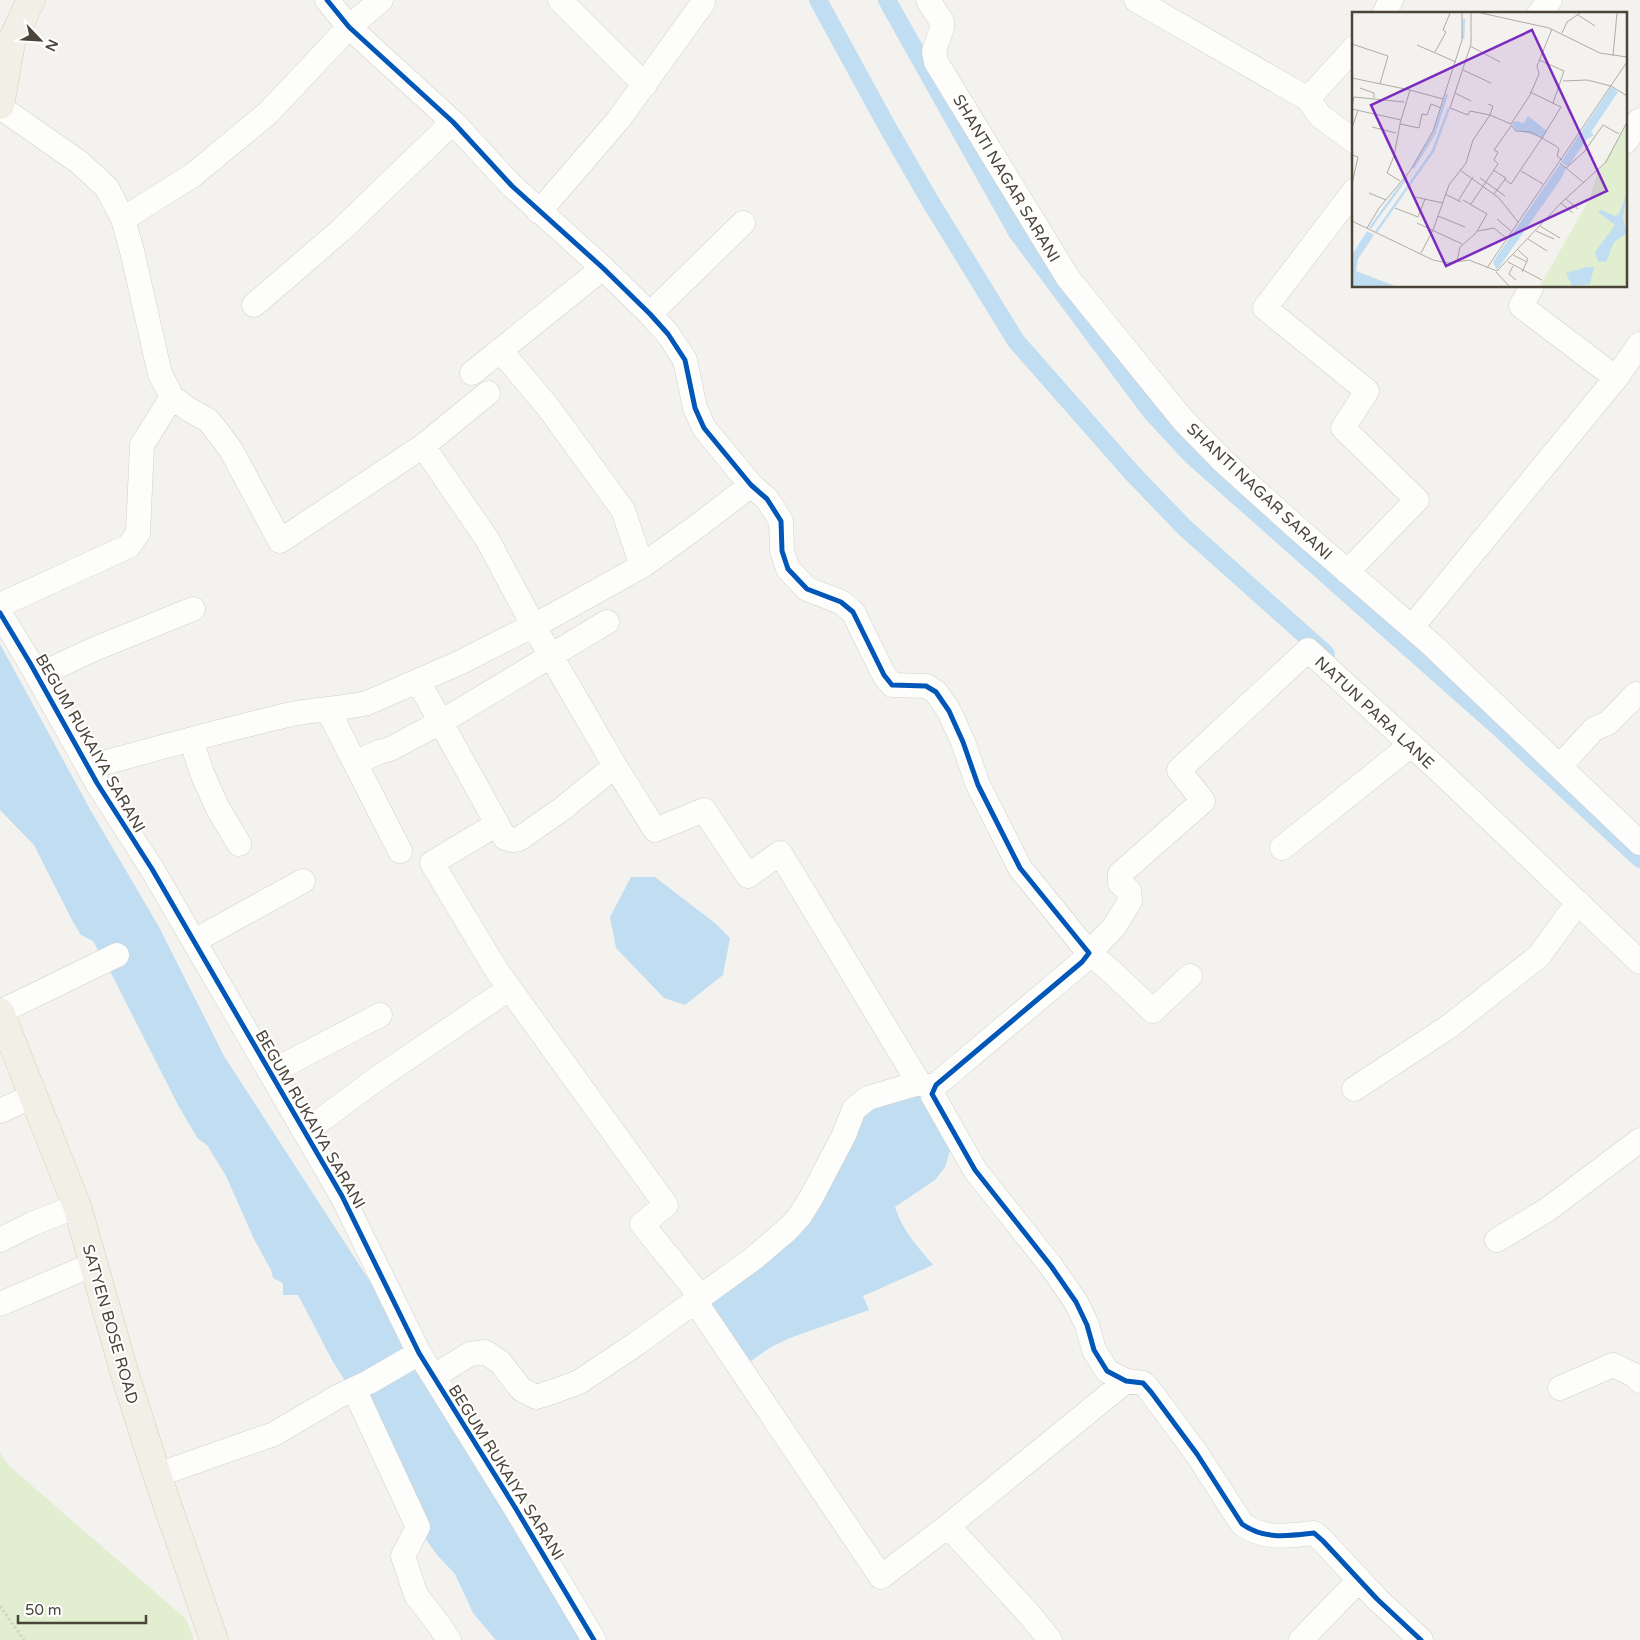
<svg xmlns="http://www.w3.org/2000/svg" width="1640" height="1640" font-family="'Varela Round',sans-serif">
<rect width="100%" height="100%" fill="#f4f2ee"/>
<path fill="#e1eecf" d="M0,1453L9,1466L186,1619L194,1640H0Z"/>
<path fill="#c0ddf1" d="M0,644L91,811L159,927L224,1056L413,1348L347,1384L332,1360L298,1295H283V1283L273,1278L271,1270L254,1239L226,1176L207,1145L198,1139L178,1105L112,975L93,941L81,935L73,922L34,845L0,810Z
M631,877H655L716,924L730,938L723,975L685,1005L664,998L616,948L610,917Z
M919,1090L946,1137L950,1151L945,1167L935,1180L895,1207C902,1230 918,1247 933,1265L863,1296L869,1310L790,1338L771,1347L738,1370L695,1309L758,1266L864,1112Z
M420,1365L587,1640H496L473,1613L455,1574L437,1555L418,1528L355,1400Z"/>
<g fill="none" stroke-linecap="round" stroke-linejoin="round">
<path stroke="#c0ddf1" stroke-width="18" d="M818,0L888,128L930,201L1016,341L1133,474L1185,528L1326,654
M887,0L1017,232L1152,413L1191,455L1497,726L1640,859"/>
<g stroke="#d2d0cb" stroke-width="25">
<path id="minor" d="M327,0L349,27L453,122L512,186L603,268L650,314L668,334L685,360L695,408L704,428L751,485L767,499L781,521L782,551L788,569L807,589L841,602L853,612L884,675L892,685L926,686L936,692L949,711L963,742L978,785L1020,868L1089,953L1082,962L936,1085L932,1094L975,1170L1051,1266L1076,1302L1087,1325L1094,1350L1107,1371L1126,1381L1143,1383L1151,1392L1197,1454L1242,1524C1264,1540 1288,1536 1314,1533L1323,1541L1377,1599L1421,1640
M560,0L645,85
M928,0L942,22V28L934,51L936,62L1068,278L1183,420L1224,462L1296,527L1431,644L1640,843
M1136,0L1308,99L1320,116L1354,141
M1384,14L1391,0
M1539,14L1550,0
M1308,99L1354,48
M0,107L79,162L107,188L123,219L132,251L160,374L172,397L188,409L208,420L217,431L231,450L280,541L423,446L488,393
M1626,141L1640,120
M539,212L619,119L703,3
M123,219L193,175L268,113L349,27L381,0
M254,305L340,231L453,122
M650,314L743,223
M500,350L548,407L623,510L642,566
M472,373L603,268
M1616,378L1640,344
M423,446L487,539L533,625L615,766L655,830L704,810L748,876L780,853L919,1083
M1347,572L1417,500L1343,428L1367,391L1265,308L1354,191
M0,605L129,546L138,533L142,445L172,397
M0,613L30,663L97,783L152,869L342,1196L419,1353L516,1509L594,1640
M1412,627L1616,378L1521,306L1532,286
M37,676L92,650L193,609
M418,681L505,838L512,840L519,839L562,809L615,766
M328,710L400,851
M191,740L202,773L217,807L239,844
M355,763L379,752L390,749L441,722L607,622
M1560,766L1594,729L1608,723L1636,694
M88,767C156,749 223,730 292,714C317,709 342,709 367,703L459,663L552,616L642,566L699,525L751,485
M497,824L432,863L497,971L666,1205L642,1224L701,1297
M1282,848L1411,745
M194,941L303,881
M1190,976L1153,1011L1113,973L1089,953L1114,927L1130,901L1129,891L1120,883V874L1203,801L1179,770L1308,650L1445,776L1640,962
M0,1012L117,955
M271,1072L380,1015
M1354,1089L1447,1028L1539,956L1578,902
M0,1111L33,1096
M305,1132L375,1080L497,997
M0,1240L32,1224L77,1206
M1497,1240L1547,1210L1640,1140
M695,1301L881,1577L948,1526L1126,1381
M0,1304L94,1264
M434,1376L470,1354L485,1352L500,1362L521,1389L536,1397L552,1392L579,1382L636,1344L754,1258L788,1229L799,1217L811,1198L844,1135L854,1109L868,1098L919,1083L933,1088
M1560,1388L1613,1365L1634,1375L1640,1381
M354,1389L418,1527L403,1556L416,1595L439,1625L449,1640
M157,1475L274,1434L337,1397L369,1382L419,1353
M948,1526L1029,1614L1050,1640
M1301,1640L1359,1580"/>
</g>
<g stroke="#d6cebb" stroke-width="29">
<path id="major" d="M0,105L11,43L31,0
M0,1012L77,1206L126,1378L157,1475L214,1640"/>
</g>
<path stroke="#d3d2cc" stroke-width="3" stroke-dasharray="2.5 2.5" stroke-linecap="butt" d="M0,1606L24,1640"/>
<use href="#minor" stroke="#fdfdfc" stroke-width="24"/>
<use href="#major" stroke="#f2efe6" stroke-width="28"/>
<g stroke="#fff" stroke-width="8">
<path id="cycleway" d="M327,0L349,27L453,122L512,186L603,268L650,314L668,334L685,360L695,408L704,428L751,485L767,499L781,521L782,551L788,569L807,589L841,602L853,612L884,675L892,685L926,686L936,692L949,711L963,742L978,785L1020,868L1089,953L1082,962L936,1085L932,1094L975,1170L1051,1266L1076,1302L1087,1325L1094,1350L1107,1371L1126,1381L1143,1383L1151,1392L1197,1454L1242,1524C1264,1540 1288,1536 1314,1533L1323,1541L1377,1599L1421,1640
M0,613L30,663L97,783L152,869L342,1196L419,1353L516,1509L594,1640"/>
</g>
<use href="#cycleway" stroke="#0057b8" stroke-width="5"/>
</g>
<g text-anchor="middle" stroke-width="4" stroke-linejoin="round" paint-order="stroke">
<g font-size="16" fill="#4b4439" stroke="#fff">
<text transform="translate(1007 178) rotate(59)" y="6">SHANTI NAGAR SARANI</text>
<text transform="translate(1260 491) rotate(43)" y="6">SHANTI NAGAR SARANI</text>
<text transform="translate(1375 712) rotate(43)" y="6">NATUN PARA LANE</text>
<text transform="translate(91 743) rotate(60)" y="6">BEGUM RUKAIYA SARANI</text>
<text transform="translate(311 1119) rotate(60)" y="6">BEGUM RUKAIYA SARANI</text>
<text transform="translate(111 1324) rotate(74)" y="6">SATYEN BOSE ROAD</text>
<text transform="translate(507 1472) rotate(58)" y="6">BEGUM RUKAIYA SARANI</text>
</g>
</g>
<g transform="translate(1352 12)">
<rect width="275" height="275" fill="#f4f2ee"/>
<path d="M275,112V274H188L238,186L245,162Z" fill="#e1eecf"/>
<path d="M259,75L266,80L239,120L242,123L234,128L216,155L209,150ZM176,104L195,119L191,126L164,118L160,112L163,109L172,111ZM208,152L214,156L209,167L145,258L141,250ZM275,180L271,206L275,221L262,230L254,250L246,249L243,240L263,213L246,200L249,198L263,204L267,202ZM15,219L22,223L6,247L4,259L43,274H0V243ZM235,255H242L238,272L220,274L214,261Z" fill="#c0ddf1"/>
<path fill="none" stroke="#c0ddf1" stroke-width="2.5" d="M111,27L112,7M61,156L82,122L95,82M18,216L55,165M24,220L81,139L97,96"/>
<path fill="none" stroke="#b0aca6" stroke-width="1" d="M119,1V32L98,96L116,103L118,99L138,103L141,94L136,92M129,1L197,16L248,41L275,45M226,3L243,14M210,21L215,10L228,1M0,32L36,44L28,72M65,33L104,50M118,34L148,50M83,40L94,20L91,18L98,1M261,44L265,1M187,48L212,59L201,91M111,58L139,71M0,66L58,78M211,69L235,68L259,74L275,84M8,76L22,81V86M178,80L209,95L190,126M103,81L119,89M0,93L2,85L52,90M0,97L49,108L48,112L67,116L70,102L75,103L79,92L89,96M49,108L58,78L91,87M159,113L164,119L179,120L204,134L207,137L205,144L210,148M20,115L44,121M0,116L6,98M0,143L6,145L0,172M208,151L232,171M214,156L232,140L251,113L267,122M108,158L147,186L166,210M141,158L154,166L142,182M169,159L191,172M128,166L153,184M152,167L159,172L190,126M48,169L35,161L42,144L48,112M17,181L34,188M93,182L109,190M63,185L91,191M214,187L226,197M106,189L121,165M209,191L221,201M119,192L146,152L142,148L146,140L142,138L159,114M43,196L66,205L73,187M86,204L113,215M145,207L159,219M0,209L81,248L96,251L117,248L145,259L209,191L254,150L275,110M65,211L110,232M188,214L208,226M15,216L27,196L58,159L81,119L110,28V1M126,219L142,216L154,226M184,219L202,227M176,227L195,239M166,238L176,247L170,260M69,241L81,218L97,173L114,151L121,128L138,103L159,112L178,83L187,62L185,54L200,17M161,243L175,250M105,249L108,235L124,221L135,202L111,188M156,250L190,268M161,254L157,262L164,268M135,256L275,50M144,260L157,274"/>
<path fill="#7b2cbf" fill-opacity="0.15" stroke="#7b2cbf" stroke-width="2.5" d="M180,18L255,179L94,254L19,93Z"/>
<rect width="275" height="275" fill="none" stroke="#4b4439" stroke-width="2.5"/>
</g>
<g transform="translate(40 40) rotate(115)" stroke="#ffffff" stroke-width="4" paint-order="stroke">
<path d="M0-4L9 19L0 12L-9 19Z" fill="#4b4439"/>
<text y="-8" font-size="14" font-weight="bold" text-anchor="middle" fill="#4b4439">N</text>
</g>
<path d="M18 1615v8h128v-8" fill="none" stroke="#4b4439" stroke-width="2.5"/>
<text x="25" y="1615" font-size="15" fill="#4b4439" stroke="#ffffff" stroke-width="4" paint-order="stroke">50 m</text>
</svg>
